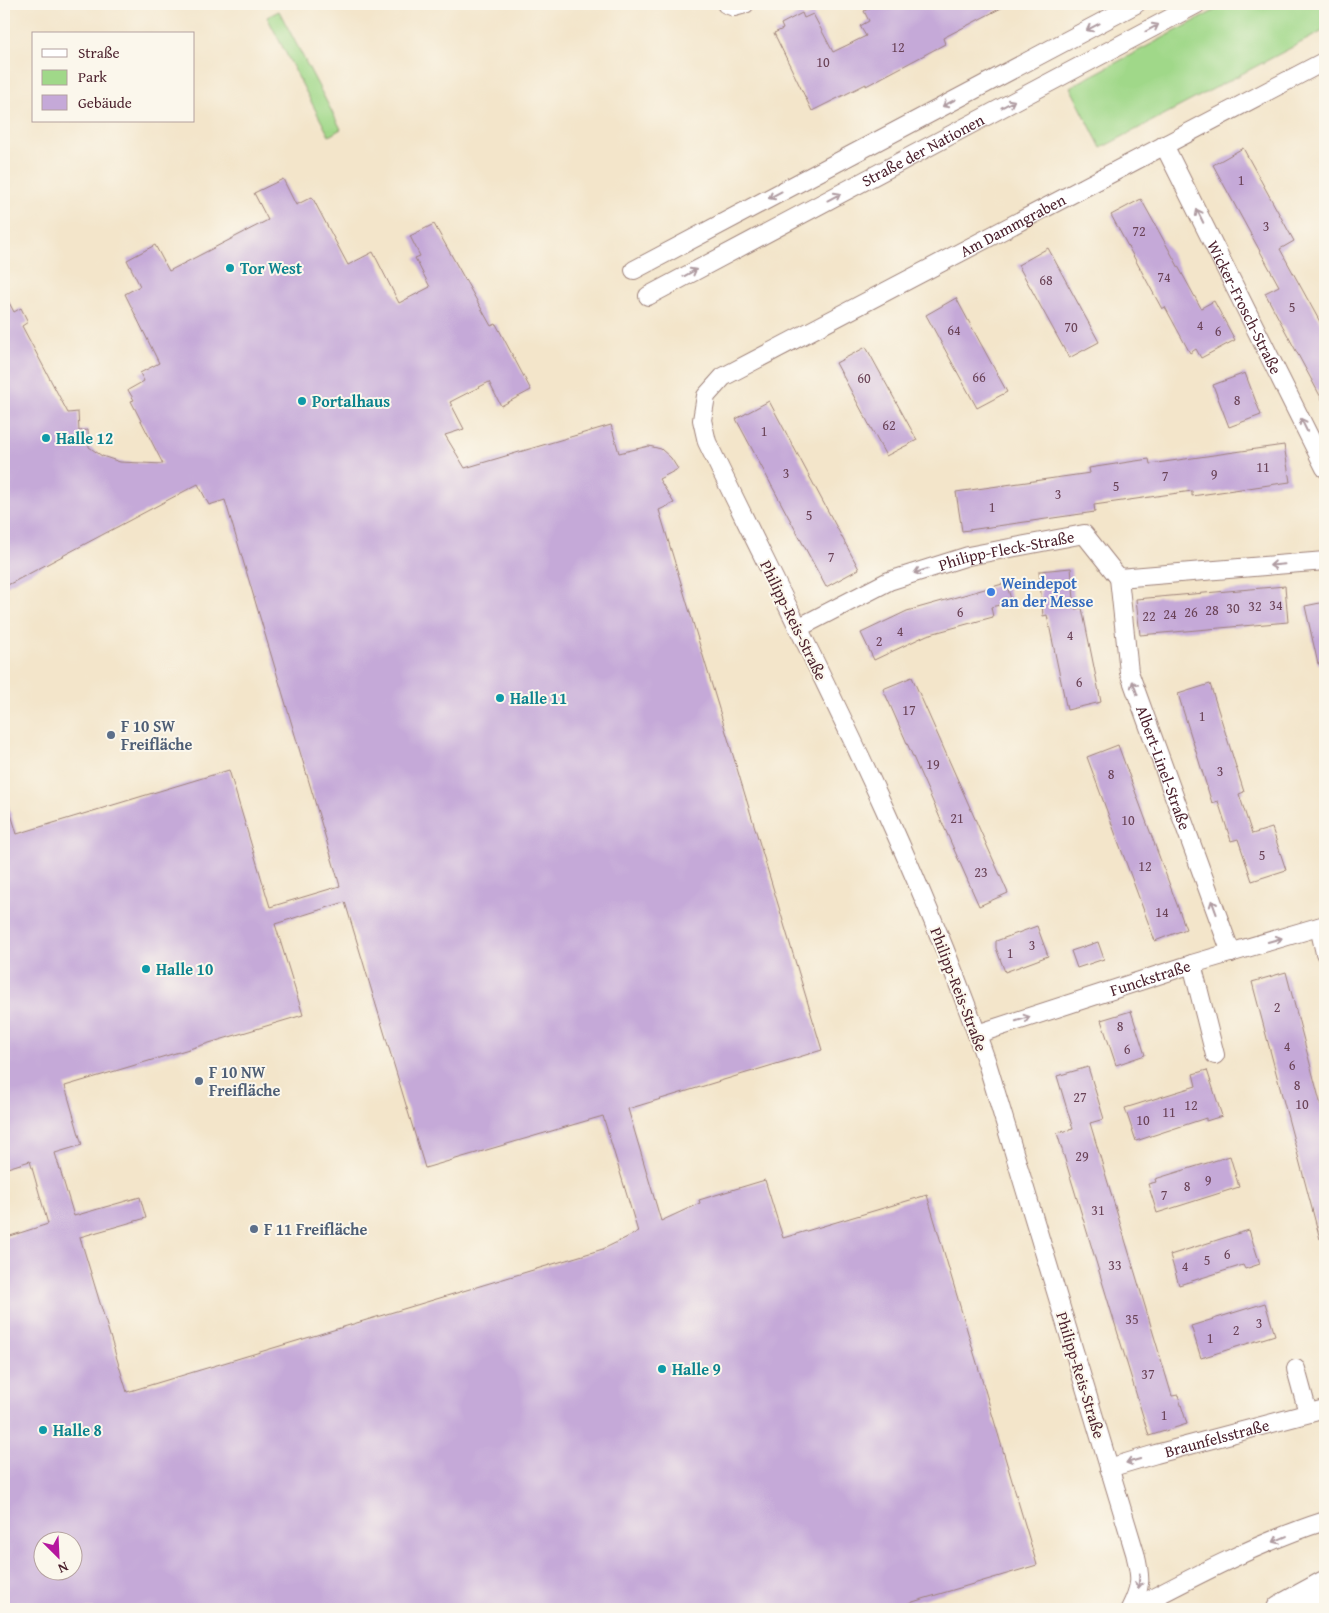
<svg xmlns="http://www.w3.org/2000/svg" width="1329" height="1613" font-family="'Gentium Book Plus',serif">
<rect width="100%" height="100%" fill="#fbf7ec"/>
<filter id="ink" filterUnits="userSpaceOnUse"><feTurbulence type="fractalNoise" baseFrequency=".02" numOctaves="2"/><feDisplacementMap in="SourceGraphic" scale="10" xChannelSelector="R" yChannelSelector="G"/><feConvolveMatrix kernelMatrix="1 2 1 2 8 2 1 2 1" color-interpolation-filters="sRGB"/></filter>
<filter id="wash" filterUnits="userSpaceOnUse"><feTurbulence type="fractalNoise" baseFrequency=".0096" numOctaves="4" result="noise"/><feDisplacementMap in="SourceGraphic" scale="20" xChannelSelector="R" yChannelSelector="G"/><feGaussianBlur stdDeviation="1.12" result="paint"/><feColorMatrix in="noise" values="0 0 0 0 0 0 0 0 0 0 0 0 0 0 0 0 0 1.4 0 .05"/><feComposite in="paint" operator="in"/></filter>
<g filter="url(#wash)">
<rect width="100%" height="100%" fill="#f3e5ca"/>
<path fill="#a0d889" stroke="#757c5a" d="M1227,4H1325V30L1101,148L1070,87Z
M279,11L341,129L329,136L267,17Z"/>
<g id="blocks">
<path fill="#c5a9d8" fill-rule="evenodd" d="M877,4H1009L943,38L945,44L866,86V84L812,111L774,33L783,29L781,24L802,13L804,18L813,14L833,52L866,36L860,26L869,21L864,11Z
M1243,148L1294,241L1280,249L1325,331V405L1265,293L1279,286L1213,165Z
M283,179L296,205L312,197L348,265L373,252L399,303L430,287L415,258L420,256L410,236L434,224L491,326L496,324L531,390L501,406L489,382L450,402L464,429L445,435L465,468L611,425L619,453L649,446L661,449L671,458L678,469L659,479L674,503L659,510L822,1050L628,1109L661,1221L700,1203L699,1200L765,1180L783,1238L927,1195L1037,1565L889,1609H4V1238L48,1224L30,1161L4,1169V805L8,804L17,834L229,770L270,907L340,886L225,500L209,505L198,484L4,587V293L14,312L21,308L28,322L22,326L68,413L78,412L79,431L88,430L89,447L102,456L120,462L163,464L131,401L134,400L128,390L144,381L140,373L159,363L125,294L140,286L127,260L155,245L169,271L268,220L254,193ZM345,902L425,1168L603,1116L638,1232L603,1249L127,1392L80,1237L146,1218L140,1197L74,1216L55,1153L82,1145L65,1086L303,1015L275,924ZM42,1540H72V1570H42Z
M1141,199L1201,308L1214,301L1235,340L1201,358L1196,349L1190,353L1165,307L1162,309L1111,215Z
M1048,248L1099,342L1069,358L1018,265Z
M956,298L1007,392L977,408L926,315Z
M866,347L917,440L886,456L836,363Z
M1245,373L1261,415L1229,427L1213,385Z
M769,401L859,569L826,587L736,419Z
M1284,445L1290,482L1192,496V491L1094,505L1095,512L962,531L956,492L1090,473L1089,468L1149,459L1150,464Z
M1071,568L1075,609L1082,608L1101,702L1067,710L1047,615L1043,616L1039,571Z
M1006,583L1012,602L991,607L993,617L927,635L874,660L861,633L907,611Z
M1285,586L1288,622L1140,635L1136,599Z
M1325,602V663L1318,664L1305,606Z
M912,677L1008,893L979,906L883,689Z
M1210,684L1244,792L1239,794L1252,834L1272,828L1286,870L1252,881L1238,839L1231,841L1218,801L1212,803L1178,694Z
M1118,745L1186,929L1155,941L1087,757Z
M1037,926L1048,956L1005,972L996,948V941Z
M1098,942L1104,959L1077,968L1071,951Z
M1286,972L1325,1121V1238L1320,1239L1252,982Z
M1131,1011L1145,1055L1116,1065L1101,1020Z
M1088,1067L1104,1119L1090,1123L1172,1396L1178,1395L1187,1424L1149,1436L1057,1133L1073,1129L1057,1076Z
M1207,1070L1222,1116L1206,1121V1118L1136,1141L1125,1108L1196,1086L1193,1074Z
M1230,1156L1239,1187L1157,1213L1148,1184L1156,1182L1155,1179Z
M1249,1230L1260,1264L1245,1269L1243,1265L1179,1285L1170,1255Z
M1265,1303L1275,1335L1201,1358L1191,1326Z"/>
</g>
</g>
<g filter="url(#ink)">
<use href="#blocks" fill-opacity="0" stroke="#9e827a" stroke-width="1"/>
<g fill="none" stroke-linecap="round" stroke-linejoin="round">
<g stroke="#9e827a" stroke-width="20">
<g id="minor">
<path d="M726,4L734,7L745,4"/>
<path id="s1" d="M1164,145L1325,468"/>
<path d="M634,270L1136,4"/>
<path id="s2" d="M648,296L1197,4"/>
<path id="s3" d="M1119,578L1129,672L1231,953"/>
<path d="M1119,578L1325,561"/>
<path id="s4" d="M798,628L889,581L968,556L1084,534L1119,578"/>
<path d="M1319,927L1325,953"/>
<path d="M1192,964L1215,1055"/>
<path id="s5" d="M977,1034L1192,964L1325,925"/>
<path d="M1296,1369L1308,1413"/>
<path id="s6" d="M1109,1468L1156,1454L1325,1409"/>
<path id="s7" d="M1130,1609C1142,1585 1141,1578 1135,1553L987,1063C913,847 806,646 707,442L702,420L706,396L723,377L1325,61"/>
<path d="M1132,1609C1193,1577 1259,1542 1325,1521"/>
</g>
</g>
<g stroke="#9e827a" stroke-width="30">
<path id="primary" d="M1281,1609L1325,1585"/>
</g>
<use href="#minor" stroke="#fff" stroke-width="18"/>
<use href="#primary" stroke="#fff" stroke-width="28"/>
</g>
<defs><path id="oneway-shaft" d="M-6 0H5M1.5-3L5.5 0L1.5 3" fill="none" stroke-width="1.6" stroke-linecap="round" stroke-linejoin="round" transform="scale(1.25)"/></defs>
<g stroke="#ae9aa0">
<use href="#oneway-shaft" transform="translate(1093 27) rotate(152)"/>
<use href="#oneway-shaft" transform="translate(1152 28) rotate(-28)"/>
<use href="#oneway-shaft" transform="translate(949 103) rotate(152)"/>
<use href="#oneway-shaft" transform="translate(1008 104) rotate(-28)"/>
<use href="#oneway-shaft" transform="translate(775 195) rotate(152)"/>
<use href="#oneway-shaft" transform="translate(834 197) rotate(-28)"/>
<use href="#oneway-shaft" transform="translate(1200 216) rotate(-116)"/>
<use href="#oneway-shaft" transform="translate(690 273) rotate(-29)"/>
<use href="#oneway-shaft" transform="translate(1304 425) rotate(-116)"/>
<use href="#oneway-shaft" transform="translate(1277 565) rotate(175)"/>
<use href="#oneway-shaft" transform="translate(921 571) rotate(162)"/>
<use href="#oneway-shaft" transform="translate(1135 688) rotate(-110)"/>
<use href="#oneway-shaft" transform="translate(1214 907) rotate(-110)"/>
<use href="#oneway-shaft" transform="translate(1275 940) rotate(-16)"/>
<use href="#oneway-shaft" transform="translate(1023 1019) rotate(-18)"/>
<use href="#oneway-shaft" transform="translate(1133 1461) rotate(164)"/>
<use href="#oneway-shaft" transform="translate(1280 1539) rotate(157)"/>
<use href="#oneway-shaft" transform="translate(1139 1581) rotate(95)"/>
</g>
</g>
<g fill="#0f9aa8" stroke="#fbf7ec" stroke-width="2">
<circle cx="230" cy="268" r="5"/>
<circle cx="302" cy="401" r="5"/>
<circle cx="46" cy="438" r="5"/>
<circle cx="500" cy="698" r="5"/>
<circle cx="146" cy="969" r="5"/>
<circle cx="662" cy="1369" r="5"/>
<circle cx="43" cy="1430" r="5"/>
</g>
<circle fill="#3f7fe0" stroke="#fbf7ec" stroke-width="2" cx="991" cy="592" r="5"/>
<g fill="#5c6f8a" stroke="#fbf7ec" stroke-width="2">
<circle cx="111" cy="735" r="5"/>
<circle cx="199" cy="1081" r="5"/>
<circle cx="254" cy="1229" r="5"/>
</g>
<g text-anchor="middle" stroke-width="4" stroke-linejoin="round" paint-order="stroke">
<g font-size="14" fill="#694256">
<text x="898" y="52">12</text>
<text x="823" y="67">10</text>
<text x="1241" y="185">1</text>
<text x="1266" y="231">3</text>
<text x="1139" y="236">72</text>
<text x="1164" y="282">74</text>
<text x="1046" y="285">68</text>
<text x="1292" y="312">5</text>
<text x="1200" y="330">4</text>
<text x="1071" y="332">70</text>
<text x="954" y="335">64</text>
<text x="1218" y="336">6</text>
<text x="979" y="382">66</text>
<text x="864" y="383">60</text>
<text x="1237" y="405">8</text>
<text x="889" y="430">62</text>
<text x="764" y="436">1</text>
<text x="1263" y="472">11</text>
<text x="786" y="478">3</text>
<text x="1214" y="479">9</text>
<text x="1165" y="481">7</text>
<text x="1116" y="491">5</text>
<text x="1058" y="499">3</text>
<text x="992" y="512">1</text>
<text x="809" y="520">5</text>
<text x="831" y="562">7</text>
<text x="1276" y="610">34</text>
<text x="1255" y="611">32</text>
<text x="1233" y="613">30</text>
<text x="1212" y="615">28</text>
<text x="960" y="617">6</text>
<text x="1191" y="617">26</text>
<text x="1170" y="619">24</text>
<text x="1149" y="621">22</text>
<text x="900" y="636">4</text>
<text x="1070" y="640">4</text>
<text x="879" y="646">2</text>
<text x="1079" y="687">6</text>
<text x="909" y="715">17</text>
<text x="1202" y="721">1</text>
<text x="933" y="769">19</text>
<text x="1220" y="776">3</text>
<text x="1111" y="779">8</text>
<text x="957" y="823">21</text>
<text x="1128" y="825">10</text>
<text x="1262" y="860">5</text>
<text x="1145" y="871">12</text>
<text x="981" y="877">23</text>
<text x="1162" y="917">14</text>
<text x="1032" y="950">3</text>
<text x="1010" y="958">1</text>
<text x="1277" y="1012">2</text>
<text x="1120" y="1031">8</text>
<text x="1287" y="1051">4</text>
<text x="1127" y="1054">6</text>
<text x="1292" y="1070">6</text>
<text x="1297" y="1090">8</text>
<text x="1080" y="1102">27</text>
<text x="1302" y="1109">10</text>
<text x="1191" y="1110">12</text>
<text x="1169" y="1117">11</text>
<text x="1143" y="1125">10</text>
<text x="1082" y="1161">29</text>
<text x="1208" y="1185">9</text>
<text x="1187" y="1191">8</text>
<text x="1164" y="1200">7</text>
<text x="1098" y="1215">31</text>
<text x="1227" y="1259">6</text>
<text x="1207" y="1265">5</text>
<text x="1115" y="1270">33</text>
<text x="1185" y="1271">4</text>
<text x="1132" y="1324">35</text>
<text x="1259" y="1328">3</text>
<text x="1236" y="1335">2</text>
<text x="1210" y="1343">1</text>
<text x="1148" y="1379">37</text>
<text x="1164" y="1420">1</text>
</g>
<g font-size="16" fill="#4a1f2b" stroke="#fbf7ec">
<text dy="6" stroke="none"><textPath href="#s2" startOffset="311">Straße der Nationen</textPath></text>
<text dy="6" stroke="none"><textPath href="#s7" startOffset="1651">Am Dammgraben</textPath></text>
<text dy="6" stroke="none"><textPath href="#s1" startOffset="181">Wicker-Frosch-Straße</textPath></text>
<text dy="6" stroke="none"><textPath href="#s4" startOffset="224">Philipp-Fleck-Straße</textPath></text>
<text transform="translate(794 620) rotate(64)" y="6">Philipp-Reis-Straße</text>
<text dy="6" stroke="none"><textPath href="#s3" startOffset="196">Albert-Linel-Straße</textPath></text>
<text dy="6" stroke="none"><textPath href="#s5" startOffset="182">Funckstraße</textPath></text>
<text transform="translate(959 989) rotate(69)" y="6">Philipp-Reis-Straße</text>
<text transform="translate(1081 1375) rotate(73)" y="6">Philipp-Reis-Straße</text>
<text dy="6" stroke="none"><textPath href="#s6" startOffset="112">Braunfelsstraße</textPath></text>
</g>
<g font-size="16" font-weight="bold" fill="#0d838f" stroke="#fbf7ec" text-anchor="start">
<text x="240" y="274">Tor West</text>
<text x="312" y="407">Portalhaus</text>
<text x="56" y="444">Halle 12</text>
<text x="510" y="704">Halle 11</text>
<text x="156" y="975">Halle 10</text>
<text x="672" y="1375">Halle 9</text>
<text x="53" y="1436">Halle 8</text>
</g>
<g font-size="16" font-weight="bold" fill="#366cbe" stroke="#fbf7ec" text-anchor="start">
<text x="1001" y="589">Weindepot<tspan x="1001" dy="18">an der Messe</tspan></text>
</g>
<g font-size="16" font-weight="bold" fill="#4e5e75" stroke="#fbf7ec" text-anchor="start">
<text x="121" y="732">F 10 SW<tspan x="121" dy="18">Freifläche</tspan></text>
<text x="209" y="1078">F 10 NW<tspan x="209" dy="18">Freifläche</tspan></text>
<text x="264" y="1235">F 11 Freifläche</text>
</g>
</g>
<rect width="1329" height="1613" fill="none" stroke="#fbf7ec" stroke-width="20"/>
<rect x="32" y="32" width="162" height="90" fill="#fbf7ec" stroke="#b4a19f"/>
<rect x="42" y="49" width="25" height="8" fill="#ffffff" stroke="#b4a19f"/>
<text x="78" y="58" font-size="15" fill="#4a1f2b">Straße</text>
<rect x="42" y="70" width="25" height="15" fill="#a0d889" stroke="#b4a19f"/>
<text x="78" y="82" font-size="15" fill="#4a1f2b">Park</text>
<rect x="42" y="95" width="25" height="15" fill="#c5a9d8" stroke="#b4a19f"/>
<text x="78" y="108" font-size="15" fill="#4a1f2b">Gebäude</text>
<g transform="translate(58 1556) rotate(156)"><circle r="24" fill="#fbf7ec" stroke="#b4a19f"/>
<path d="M0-4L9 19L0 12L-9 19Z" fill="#b5179e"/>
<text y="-8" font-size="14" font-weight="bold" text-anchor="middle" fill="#4a1f2b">N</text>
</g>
</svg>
